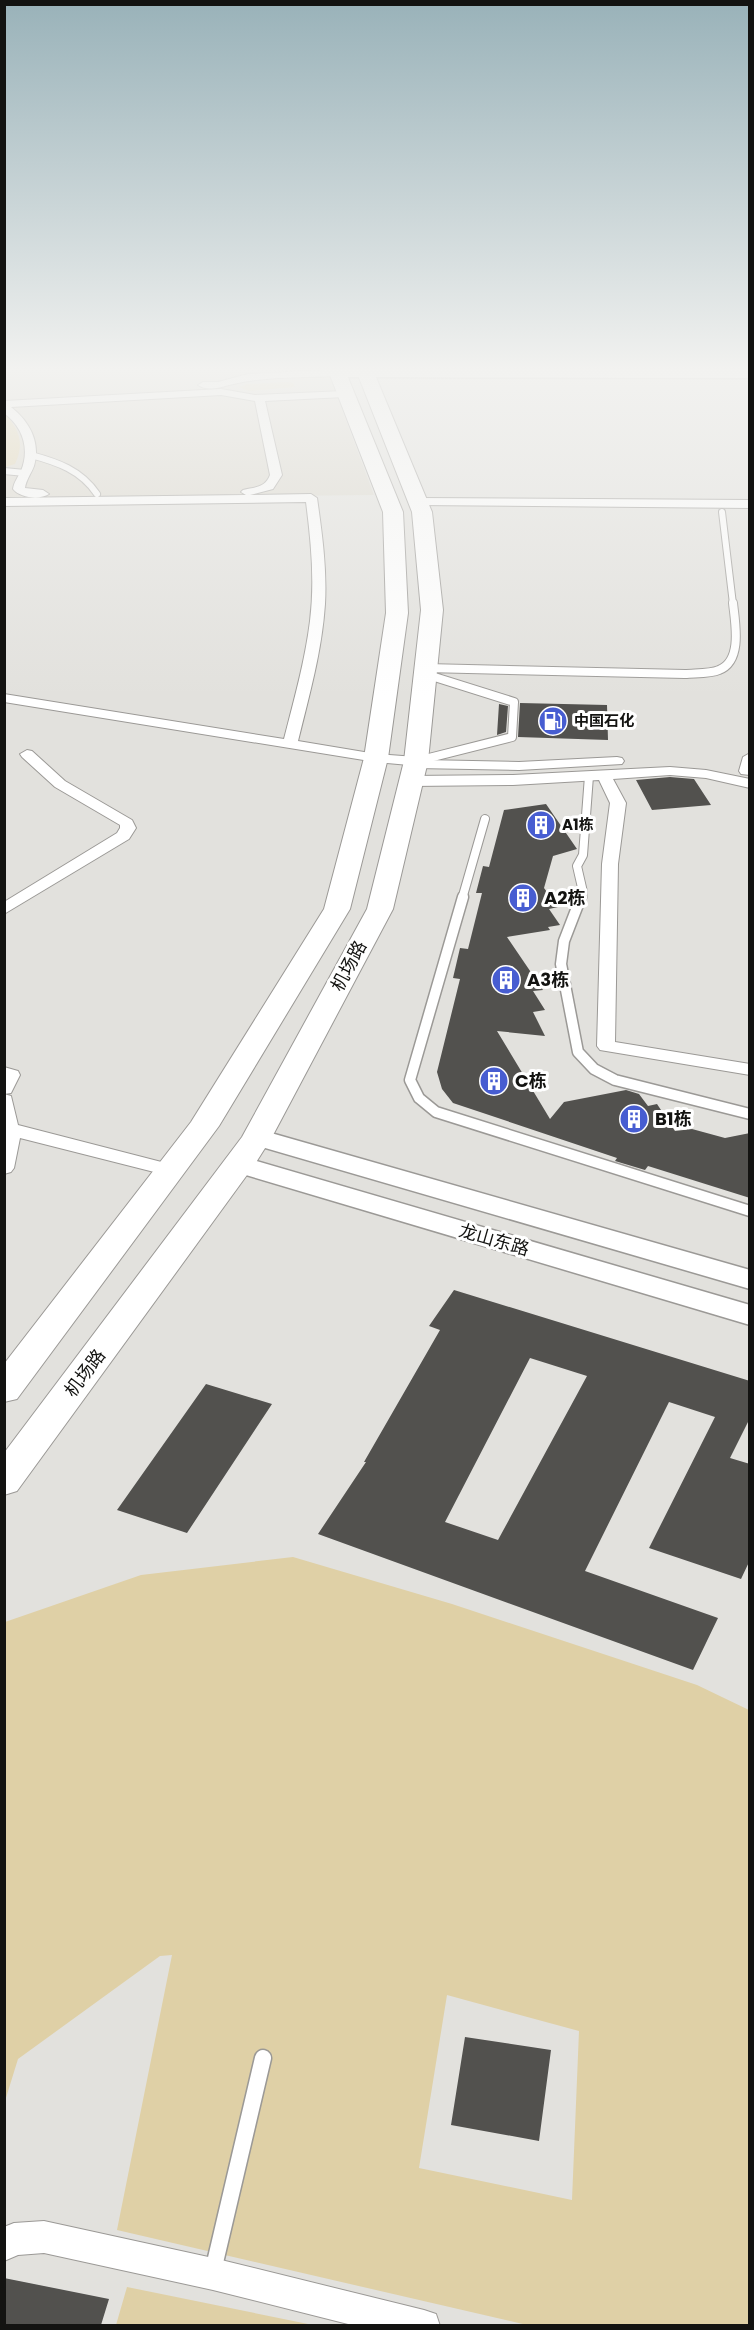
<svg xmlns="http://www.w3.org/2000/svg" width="754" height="2330" font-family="Poppins,'Noto Sans SC',sans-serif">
<rect width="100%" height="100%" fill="#e2e1dd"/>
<path fill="#dad6cb" d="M4,370H331L341,407L374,495L5,499Z"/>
<path fill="#dfd0a6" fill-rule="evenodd" d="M287,382L293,383L295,387L249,391L239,387L247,384Z
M4,413C19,429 25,443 15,464L5,467Z
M293,1557L452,1604L697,1685L749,1710V2325H527L117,2230L172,1955L160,1956L18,2059L5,2101V1622L141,1575ZM447,1995L579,2031L572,2200L419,2168Z
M127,2287L313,2325H116Z"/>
<path fill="#52514e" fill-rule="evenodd" d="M520,703L607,705L608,740L518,737Z
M499,704L508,706L506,732L497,735Z
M670,777L694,779L711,805L652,810L636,780Z
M546,804L577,849L553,856L544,888L558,907L549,909L560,925L548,927L550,930L507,937L543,990L533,991L545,1010L533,1012L545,1036L497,1031L550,1119L564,1102L626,1090L639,1094L648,1106L657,1104L675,1131L692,1129L725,1138L750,1133V1198L648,1166L645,1170L615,1161L617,1158L453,1103L442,1089L437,1072L460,979L453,978L460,948L468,949L482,893H476L483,866L489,867L504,810Z
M454,1290L750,1381V1418L730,1458L750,1464V1560L741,1579L649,1548L715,1417L669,1402L585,1571L718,1618L693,1670L318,1534L366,1462H364L440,1330L429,1326ZM530,1358L587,1376L498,1540L445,1522Z
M206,1384L272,1404L187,1533L117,1510Z
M465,2037L551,2050L539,2141L451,2125Z
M4,2278L109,2299L101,2325H4Z"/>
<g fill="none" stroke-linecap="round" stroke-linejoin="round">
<g stroke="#9b9996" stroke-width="8">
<path id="service-far3" d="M31,455C57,462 81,470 97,494
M4,471L25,473
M722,512L733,604"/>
</g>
<g stroke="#9b9996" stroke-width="10">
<path id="service-far2" d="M426,668L685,674C695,673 710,674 719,670C743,661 735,622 733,603
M417,761L512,737L514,702L425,674
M462,899L485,819
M580,899L583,892L577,866L583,855L589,776"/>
</g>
<g stroke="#9b9996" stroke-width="13">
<path id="service-far1" d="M463,897L410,1080L419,1098L436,1112L750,1211
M581,897L564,941L561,964L578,1052L594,1069L615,1080L750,1114"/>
</g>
<g stroke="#9b9996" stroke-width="19">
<path id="service" d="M213,2271L263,2058"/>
</g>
<g stroke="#9b9996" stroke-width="2">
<path id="minor" d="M324,370H339L342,373L337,376C301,378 264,376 229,385C219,388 206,391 198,385L203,382H218L248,374Z
M221,389L255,395L344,391L349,394L344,397L265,401L282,475L273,489L250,495L311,494L317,498C322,533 327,569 325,604C322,651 309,696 298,741L376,754L416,757L422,760L519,762L617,757L622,758L624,761L622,764L519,770L416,768L409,765L376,762L4,702V694L284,739C294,700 305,661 310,621C315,581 311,541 306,502L4,506V498L246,495L241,492L243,490C255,487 265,488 270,475L255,401L221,395L11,407C29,421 41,442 34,466C31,474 26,480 25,488L43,490L49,494C40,500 20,498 13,489C14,482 18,477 21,471C30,449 23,427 4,413V401Z
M419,498L750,500V508L415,505V499Z
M27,750L32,751L65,781L132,820L136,828L129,839L4,914V902L117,833L120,828V825L55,787L22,757L20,754Z
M750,753V775L741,774L739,771L743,757Z
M670,767L706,770L750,779V788L706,778L670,775L613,779L626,803L618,864L615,1042L750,1064V1075L600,1050L597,1046L602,864L610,803L599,780L513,785L411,786L403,781L411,776L513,775Z
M4,1067L18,1071L20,1075L11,1093L4,1094Z
M4,1094L11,1096L18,1125L177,1166L180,1170L177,1174L170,1176L20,1138L14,1168L11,1172L4,1174Z
M44,2221L213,2258L424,2310L436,2314L440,2326H356L213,2290L44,2253L18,2255L4,2261V2227L14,2223Z"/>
</g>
<g stroke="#9b9996" stroke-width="3">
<path id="secondary" d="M332,370H750V378L337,377L332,376L330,373Z
M257,1129L750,1270V1289L248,1143L244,1137L248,1131Z
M239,1156L750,1305V1325L229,1170L226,1164L229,1158Z"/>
</g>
<g stroke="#9b9996" stroke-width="2">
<path id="primary" d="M328,370H345L403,512L408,613L388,758L350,909L219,1126L17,1399L4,1402V1364L191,1122L324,909L364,758L386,613L383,512Z
M356,370H373L432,512L443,610L428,761L393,909L272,1137L255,1164L17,1491L4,1495V1453L242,1137L367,909L404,761L421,610L412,512Z"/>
</g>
<use href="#service-far3" stroke="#fff" stroke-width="6"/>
<use href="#service-far2" stroke="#fff" stroke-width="8"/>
<use href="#service-far1" stroke="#fff" stroke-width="10"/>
<use href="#service" stroke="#fff" stroke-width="16"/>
<use href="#minor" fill="#fff" fill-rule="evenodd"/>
<use href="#secondary" fill="#fff" fill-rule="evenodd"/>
<use href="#primary" fill="#fff" fill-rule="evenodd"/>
</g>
<linearGradient id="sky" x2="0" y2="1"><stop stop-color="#99b2b9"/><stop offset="0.53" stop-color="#f2f2f0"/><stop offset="1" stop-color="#f2f2f0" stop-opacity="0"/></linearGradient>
<rect width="754" height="697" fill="url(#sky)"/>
<defs>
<g id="fuel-disc" transform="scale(1.5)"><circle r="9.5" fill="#475dd1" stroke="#fff"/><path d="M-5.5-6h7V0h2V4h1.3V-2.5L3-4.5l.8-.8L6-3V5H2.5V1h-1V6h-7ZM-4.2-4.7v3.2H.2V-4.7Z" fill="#fff"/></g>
<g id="building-disc" transform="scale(1.5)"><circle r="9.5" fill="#475dd1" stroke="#fff"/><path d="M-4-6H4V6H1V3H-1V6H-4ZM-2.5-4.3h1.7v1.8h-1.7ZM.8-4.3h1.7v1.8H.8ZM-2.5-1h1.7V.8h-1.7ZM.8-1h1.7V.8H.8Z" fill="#fff"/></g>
</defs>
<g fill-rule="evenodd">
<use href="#fuel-disc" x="553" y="721"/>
<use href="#building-disc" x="541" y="825"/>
<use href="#building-disc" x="523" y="898"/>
<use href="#building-disc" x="506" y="980"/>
<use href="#building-disc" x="494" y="1081"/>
<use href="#building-disc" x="634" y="1119"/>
</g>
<g text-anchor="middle" stroke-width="6" stroke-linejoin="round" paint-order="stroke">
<g font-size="15" font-weight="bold" fill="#131311" stroke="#fff" text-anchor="start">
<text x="574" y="726">中国石化</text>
<text x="562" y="830">A1栋</text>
</g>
<g font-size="18" font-weight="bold" fill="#131311" stroke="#fff" text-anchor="start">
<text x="544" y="904">A2栋</text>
<text x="527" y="986">A3栋</text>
<text x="515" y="1087">C栋</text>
<text x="655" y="1125">B1栋</text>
</g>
<g font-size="18" fill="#131311" stroke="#fff">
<text transform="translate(349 966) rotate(-62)" y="6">机场路</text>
<text transform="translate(494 1240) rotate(16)" y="6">龙山东路</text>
<text transform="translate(85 1373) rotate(-53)" y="6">机场路</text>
</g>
</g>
<rect width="754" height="2330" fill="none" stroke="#131311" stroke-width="12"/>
</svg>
